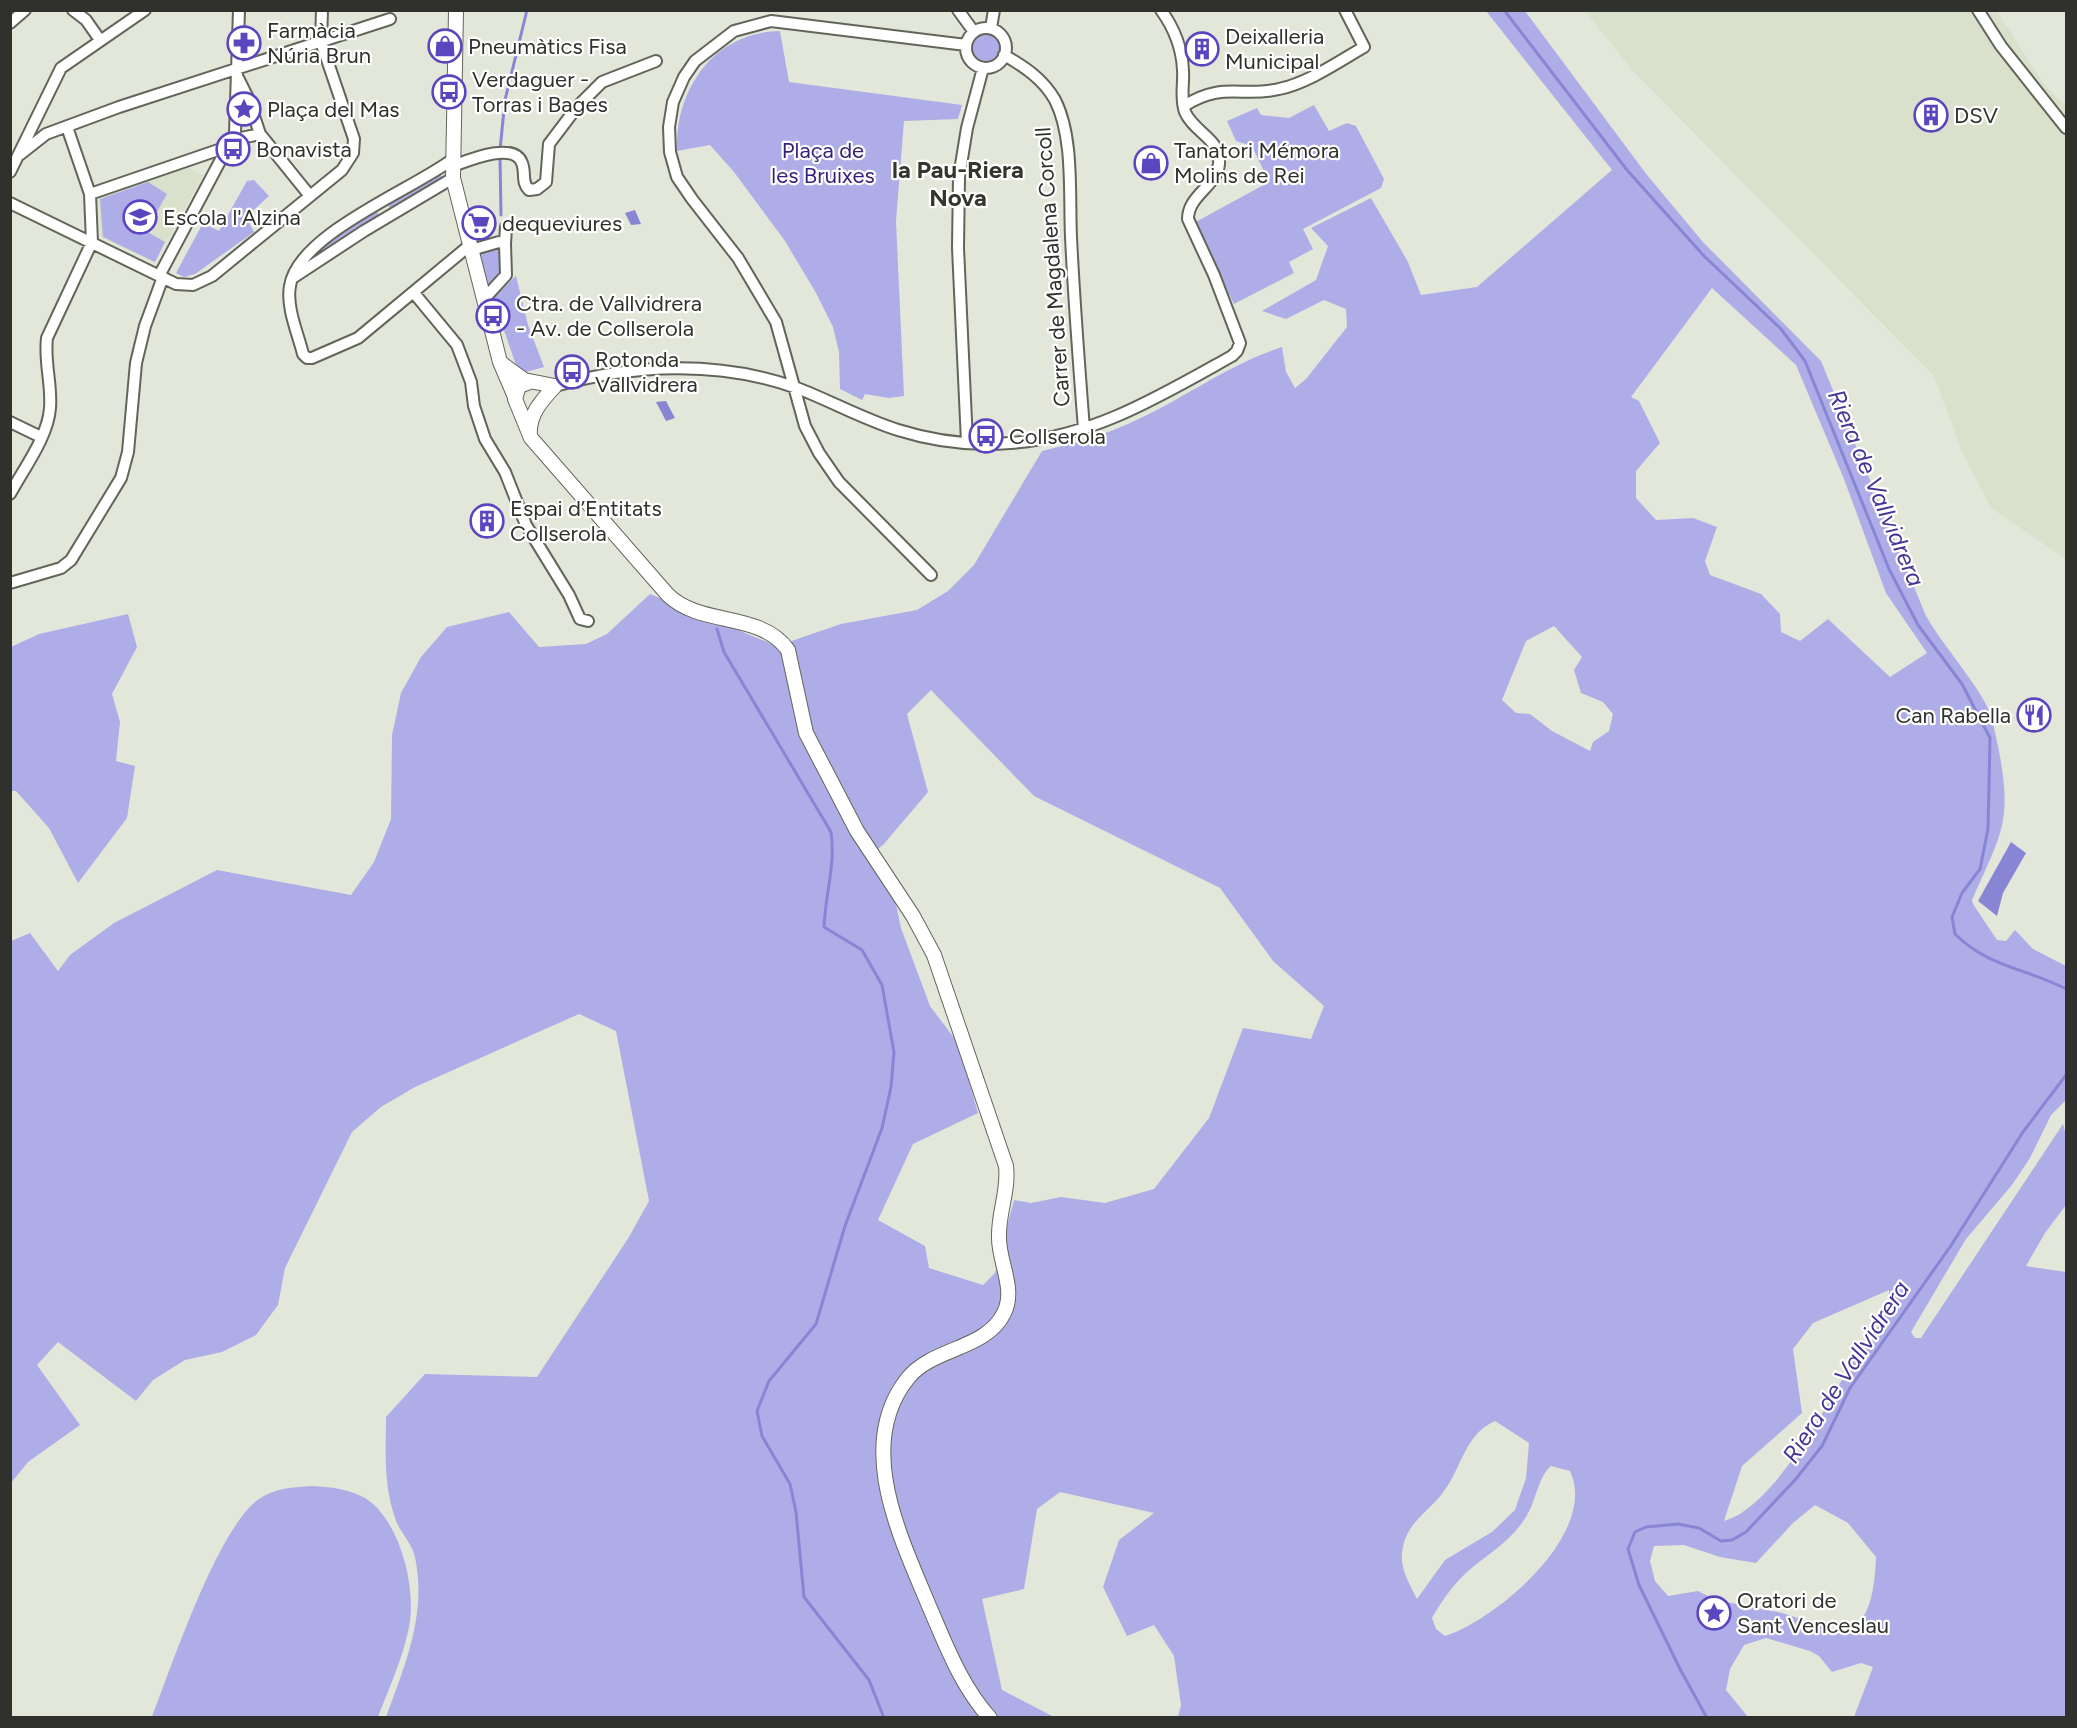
<svg xmlns="http://www.w3.org/2000/svg" width="2077" height="1728" font-family="Figtree,sans-serif">
<rect width="100%" height="100%" fill="#e3e7da"/>
<path fill="#d9e0cb" d="M1585,11H1997L2043,83L2066,107V559L1991,508L1962,451L1934,376L1632,70Z
M188,167L203,175L155,263L101,237L98,197Z"/>
<path fill="#aeade7" fill-rule="evenodd" d="M1486,11H1525L1647,175L1703,242L1821,361L1926,616C1943,645 1966,670 1983,699C1993,715 1994,729 1998,746C2013,822 2002,832 1972,900L1973,904L1997,940L2006,941L2015,930L2033,949L2066,966V1100L2051,1115L2030,1158L2012,1185L1966,1239L1911,1332L1915,1338H1921L2063,1124L2066,1135V1205L2045,1233L2026,1266L2066,1272V1717H1854L1873,1667L1861,1663L1832,1672L1819,1656L1810,1651L1766,1638L1744,1645L1730,1669L1726,1690L1748,1717H1178L1181,1705L1174,1656L1154,1625L1127,1636L1103,1587L1119,1540L1154,1513L1060,1492L1037,1509L1024,1589L982,1599L1002,1690L1054,1717H386C405,1665 427,1614 415,1557C412,1544 401,1533 396,1521C383,1484 386,1455 386,1417L425,1374L537,1377L629,1237L649,1201L616,1031L579,1014L415,1087L381,1107L352,1132L285,1268L278,1305L256,1335L222,1352L185,1360L153,1380L136,1401L58,1342L37,1365L80,1425L28,1462L11,1483V941L30,933L58,971L70,955L114,923L217,870L351,895L374,862L391,819L392,735L401,693L421,657L447,627L509,612L539,647L586,644L607,634L650,594L777,646L841,624L917,610L948,591L974,565L1042,451C1072,444 1101,436 1130,423C1182,400 1227,365 1282,347L1286,372L1295,388L1306,379L1347,327L1346,309L1324,300L1286,319L1262,311L1316,280L1328,246L1311,228L1371,198L1408,262L1421,295L1477,287L1612,170ZM1712,288L1796,365L1844,479L1886,593L1927,653L1890,677L1828,619L1800,641L1781,632L1780,614L1761,594L1710,575L1705,561L1717,527L1693,518L1656,520L1636,498V471L1660,443L1639,401L1631,397ZM1554,626L1582,657L1574,670L1581,693L1603,702L1613,714L1609,731L1593,742L1590,751L1552,731L1530,714L1516,713L1502,700L1526,641ZM931,690L1034,796L1220,888L1273,961L1324,1006L1311,1039L1243,1028L1209,1118L1154,1189L1105,1203L1061,1197L1031,1203L1014,1200L995,1273L983,1285L929,1268L925,1246L878,1220L913,1144L978,1113L958,1043L930,1006L901,928L895,900L867,857L883,845L928,792L907,714ZM1889,1290C1891,1321 1865,1341 1850,1366C1825,1408 1773,1508 1724,1521L1742,1466L1802,1413L1793,1349L1813,1323ZM1495,1421L1529,1443L1526,1478L1515,1510L1492,1532L1445,1560L1417,1599C1409,1583 1398,1566 1403,1547C1408,1521 1430,1511 1444,1491C1462,1467 1465,1434 1495,1421ZM1551,1466L1570,1471C1599,1533 1497,1619 1445,1636L1436,1629L1432,1618C1441,1602 1452,1586 1466,1573C1487,1554 1508,1544 1524,1520C1536,1504 1537,1478 1551,1466ZM1815,1505L1848,1523L1876,1557C1875,1581 1872,1632 1839,1631L1782,1613L1716,1600L1698,1591L1668,1596L1655,1581L1650,1561L1654,1546L1684,1545L1720,1557L1756,1563L1793,1523Z
M780,31L789,82L962,105L958,119L904,121L896,221L904,396L889,398L865,394L862,400L840,389L839,352L833,327L816,293L785,241L734,172L710,145L677,151C675,89 714,32 780,31Z
M972 48a14 14 0 1 1 28 0a14 14 0 1 1-28 0Z
M1314,105L1329,131L1347,123L1356,126L1384,179L1381,188L1303,229L1313,249L1289,262L1294,273L1234,304L1192,224L1269,182L1252,146L1236,141L1227,121L1257,108L1261,115L1289,118Z
M439,172L443,179L391,210L387,203Z
M254,180L269,196L246,217L254,232L195,274L184,277L176,273L203,223L219,231L247,181Z
M148,182L167,194L146,231L165,242L155,262L103,237L100,199Z
M376,210L380,217L320,256L315,249Z
M502,248L505,274L498,283L486,288L479,254Z
M516,276L528,325L544,367L519,374L493,298Z
M128,614L137,647L112,694L120,722L116,761L135,766L127,818L78,883L49,828L16,791H11V647L39,634Z
M312,1486C330,1487 349,1489 365,1498C400,1519 417,1589 409,1627C403,1658 389,1688 378,1717H152C171,1668 218,1527 259,1499C275,1488 294,1487 312,1486Z"/>
<path fill="#8985d5" d="M635,210L641,224L631,225L625,213Z
M666,401L675,418L666,421L656,402Z
M2011,842L2026,853L2003,893L1997,916L1978,901Z"/>
<g fill="none" stroke-linecap="round" stroke-linejoin="round">
<path stroke="#8985d5" stroke-width="3" d="M1504,10L1627,170L1704,256L1781,329L1805,361L1889,569L1918,625L1962,684L1990,738L1988,829L1980,869L1962,893L1952,917L1955,934C1988,967 2028,969 2066,989
M500,150L505,100L527,10
M500,157L501,215
M717,629L724,652L831,832C836,864 825,895 824,927L862,950L882,985L894,1052L891,1087L882,1128L845,1226L816,1324L769,1381L757,1411L762,1436L790,1484L796,1512L804,1597L869,1680L884,1718
M1707,1718L1680,1669L1639,1585L1628,1549L1635,1532L1646,1527L1678,1524L1699,1528L1721,1541L1732,1540L1746,1532L1795,1480L1822,1446L1850,1388L1950,1247L2023,1132L2066,1075"/>
<g stroke="#62665a" stroke-width="14">
<path id="street" d="M73,10L86,20L100,40
M958,10L974,32
M1978,10L2001,46L2066,128
M10,23L25,10
M991,28L994,10
M966 48a20 20 0 1 1 40 0a20 20 0 1 1-40 0Z
M1004,55C1025,67 1043,79 1055,100C1074,137 1069,195 1071,237C1074,301 1079,365 1084,429
M238,78L248,98L260,134L310,196
M1184,106C1223,81 1242,98 1279,89C1308,83 1338,62 1364,47L1345,10
M18,156L46,134L119,107L390,19
M453,159C412,190 298,234 290,286C286,307 298,334 303,354L307,358H312L358,338L470,245
M453,166C469,160 514,141 522,163C526,173 521,182 529,190L537,189L546,182L549,144L577,107L602,82L656,61
M10,172L61,68L145,10
M90,194L221,149L241,138L260,134
M10,203L176,284L193,285L212,276L342,170L353,153L354,139L321,42L322,10
M505,244L506,227
M471,250L499,242L505,244L506,275L484,299
M159,276L235,133L239,10
M294,277L364,231L453,178
M414,293L457,345L471,382L474,406L485,439L505,472L526,525L569,595L580,619L588,621
M555,386C634,364 719,360 797,388C831,401 863,419 898,430C933,441 973,446 1010,443C1092,438 1162,395 1232,356L1237,351L1240,343L1214,275L1188,219C1188,195 1217,186 1219,164C1221,138 1194,133 1185,112C1180,98 1184,84 1183,70C1182,48 1174,28 1161,10
M10,422L41,437
M967,442L958,248L959,177L967,128L983,68
M10,494C24,468 48,437 50,408C52,384 44,362 47,338L92,242L90,194L67,127
M931,575L839,482L819,453L805,426L776,322L738,258L692,199L677,177L670,152L669,127L673,102L684,77L695,61L734,31L771,21L966,45
M10,583L61,568L71,560L121,478L128,452L136,363L145,326L163,277"/>
</g>
<g stroke="#62665a" stroke-width="16">
<path id="secondary" d="M456,10L453,178L500,362L515,397
M501,363L524,380L555,386
M530,382L519,386L515,399L531,438L668,595C701,627 760,611 788,650L806,733L857,831L913,916L934,955L1006,1166C1009,1191 998,1213 999,1238C999,1263 1016,1289 1004,1313C986,1350 933,1347 908,1378C854,1445 901,1538 929,1606C946,1645 961,1686 990,1718
M530,436C528,415 542,400 555,386"/>
</g>
<use href="#street" stroke="#fff" stroke-width="10"/>
<use href="#secondary" stroke="#fff" stroke-width="14"/>
</g>
<defs>
<g id="pharmacy-ring" transform="scale(1.725)"><circle r="9.5" fill="#fff" stroke="#5a46bf" stroke-width="1.5"/><path d="M-2-6h4v4h4v4h-4v4h-4v-4h-4v-4h4Z" fill="#5a46bf"/></g>
<g id="shop-ring" transform="scale(1.725)"><circle r="9.5" fill="#fff" stroke="#5a46bf" stroke-width="1.5"/><path d="M-5-2.5h2.3a2.7 3.5 0 0 1 5.4 0H5L5.5 6h-11ZM-1.5-2.5h3a1.5 2.3 0 0 0-3 0Z" fill="#5a46bf"/></g>
<g id="building-ring" transform="scale(1.725)"><circle r="9.5" fill="#fff" stroke="#5a46bf" stroke-width="1.5"/><path d="M-4-6H4V6H1V3H-1V6H-4ZM-2.5-4.3h1.7v1.8h-1.7ZM.8-4.3h1.7v1.8H.8ZM-2.5-1h1.7V.8h-1.7ZM.8-1h1.7V.8H.8Z" fill="#5a46bf"/></g>
<g id="bus-ring" transform="scale(1.725)"><circle r="9.5" fill="#fff" stroke="#5a46bf" stroke-width="1.5"/><path d="M-5-6H5V4H4V6H2V4H-2V6H-4V4H-5ZM-3.5-4V0h7V-4ZM-3.5 1.2v1.5H-2V1.2ZM2 1.2v1.5H3.5V1.2Z" fill="#5a46bf"/></g>
<g id="sight-ring" transform="scale(1.725)"><circle r="9.5" fill="#fff" stroke="#5a46bf" stroke-width="1.5"/><path d="M0-6L1.8-2.2L6-1.7L2.9 1.2L3.7 5.4L0 3.3L-3.7 5.4L-2.9 1.2L-6-1.7L-1.8-2.2Z" fill="#5a46bf"/></g>
<g id="school-ring" transform="scale(1.725)"><circle r="9.5" fill="#fff" stroke="#5a46bf" stroke-width="1.5"/><path d="M0-5L7-2L0 1L-7-2ZM-4 1L0 2.5L4 1V4Q0 6-4 4Z" fill="#5a46bf"/></g>
<g id="supermarket-ring" transform="scale(1.725)"><circle r="9.5" fill="#fff" stroke="#5a46bf" stroke-width="1.5"/><path d="M-6-5.5h2.5l.6 2H6L4.5 2H-2.5L-4.4-4H-6ZM-1.5 3.2a1.3 1.3 0 1 0 .1 0ZM3 3.2a1.3 1.3 0 1 0 .1 0Z" fill="#5a46bf"/></g>
<g id="restaurant-ring" transform="scale(1.725)"><circle r="9.5" fill="#fff" stroke="#5a46bf" stroke-width="1.5"/><path d="M-5-6h1v4h1v-4h1v4h1v-4h1v5L-1.5 .5V6h-2V.5L-5-1ZM5-6V6H3V1.5H1.5Q1.5-4 5-6Z" fill="#5a46bf"/></g>
</defs>
<g fill-rule="evenodd">
<use href="#pharmacy-ring" x="244" y="43"/>
<use href="#shop-ring" x="445" y="46"/>
<use href="#building-ring" x="1202" y="49"/>
<use href="#bus-ring" x="449" y="92"/>
<use href="#sight-ring" x="244" y="109"/>
<use href="#building-ring" x="1931" y="115"/>
<use href="#bus-ring" x="233" y="149"/>
<use href="#shop-ring" x="1151" y="163"/>
<use href="#school-ring" x="140" y="217"/>
<use href="#supermarket-ring" x="479" y="223"/>
<use href="#bus-ring" x="493" y="316"/>
<use href="#bus-ring" x="572" y="372"/>
<use href="#bus-ring" x="986" y="436"/>
<use href="#building-ring" x="487" y="521"/>
<use href="#restaurant-ring" x="2034" y="715"/>
<use href="#sight-ring" x="1714" y="1613"/>
</g>
<g text-anchor="middle" stroke-width="4.5" stroke-linejoin="round" paint-order="stroke">
<g font-size="22" fill="#30312c" stroke="#fff" text-anchor="start">
<text x="267" y="38">Farmàcia<tspan x="267" dy="25">Núria Brun</tspan></text>
<text x="1225" y="44">Deixalleria<tspan x="1225" dy="25">Municipal</tspan></text>
<text x="468" y="54">Pneumàtics Fisa</text>
<text x="472" y="87">Verdaguer -<tspan x="472" dy="25">Torras i Bages</tspan></text>
<text x="267" y="117">Plaça del Mas</text>
<text x="1954" y="123">DSV</text>
<text x="256" y="157">Bonavista</text>
<text x="1174" y="158">Tanatori Mémora<tspan x="1174" dy="25">Molins de Rei</tspan></text>
<text x="163" y="225">Escola l'Alzina</text>
<text x="502" y="231">dequeviures</text>
<text x="516" y="311">Ctra. de Vallvidrera<tspan x="516" dy="25">- Av. de Collserola</tspan></text>
<text x="595" y="367">Rotonda<tspan x="595" dy="25">Vallvidrera</tspan></text>
<text x="1009" y="444">Collserola</text>
<text x="510" y="516">Espai d’Entitats<tspan x="510" dy="25">Collserola</tspan></text>
<text x="2011" y="723" text-anchor="end">Can Rabella</text>
<text x="1737" y="1608">Oratori de<tspan x="1737" dy="25">Sant Venceslau</tspan></text>
</g>
<g font-size="22" fill="#341f7d" stroke="#fff">
<text x="823" y="158">Plaça de<tspan x="823" dy="25">les Bruixes</tspan></text>
</g>
<g font-size="22" fill="#30312c" stroke="#fff">
<text transform="translate(1052 267) rotate(-94)" y="8">Carrer de Magdalena Corcoll</text>
</g>
<g font-size="24" font-weight="bold" fill="#32362b" stroke="#fff">
<text x="958" y="178">la Pau-Riera<tspan x="958" dy="28">Nova</tspan></text>
</g>
<g font-size="24" font-style="italic" fill="#453594" stroke="#fff">
<text transform="translate(1876 488) rotate(67)" y="8">Riera de Vallvidrera</text>
<text transform="translate(1846 1372) rotate(-57)" y="8">Riera de Vallvidrera</text>
</g>
</g>
<rect width="2077" height="1728" fill="none" stroke="#30312c" stroke-width="24"/>
</svg>
